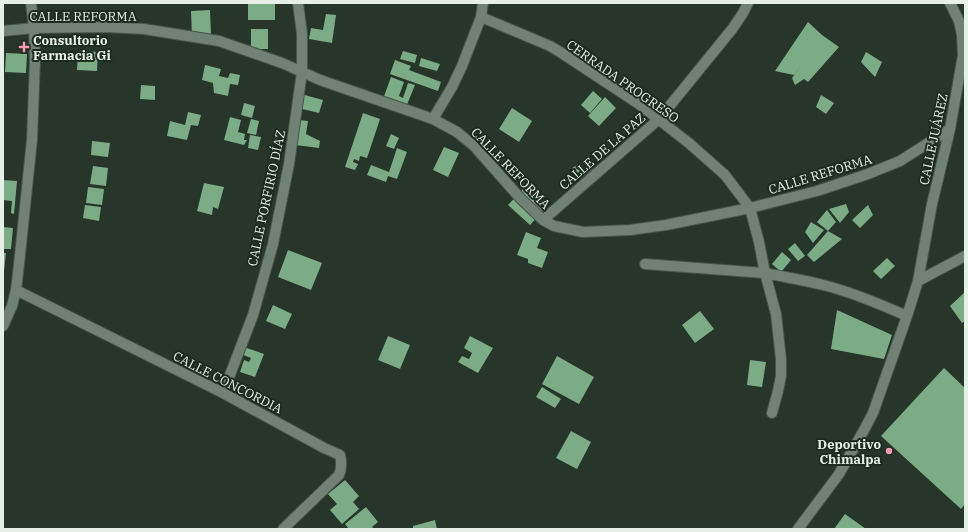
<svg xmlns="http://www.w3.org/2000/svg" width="968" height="532" font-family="'IBM Plex Serif',serif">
<rect width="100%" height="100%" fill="#27352a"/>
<path fill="#7bac86" d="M248,3H275V20H248Z
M210,10L211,35L192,36L191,11Z
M326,14L336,15L332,43L309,39L311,28L323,30Z
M808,22L822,35L839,47L808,82L804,79L795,85L792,78L803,63L794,75L775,71Z
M251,29H268V49H251Z
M78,51L98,52L97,71L77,70Z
M403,51L417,55L415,63L400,59Z
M866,52L882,62L875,77L861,62Z
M6,53L27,54L26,73L5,72Z
M421,58L440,64L437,71L419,66Z
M395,60L411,66L409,70L441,82L438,91L390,74Z
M205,65L221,69L219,76L228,78L230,73L240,75L238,85L230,84L228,96L214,93L213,83L202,80Z
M391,77L404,82L399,96L403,98L408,83L415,85L406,107L383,99Z
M141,85L155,86V100L140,99Z
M593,91L602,99L590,113L581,105Z
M301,94L323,100L319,113L298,108Z
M821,95L834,103L826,114L816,107Z
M605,97L616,108L599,126L588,116Z
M244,103L255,106L252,118L241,115Z
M512,108L532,121L519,142L499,129Z
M188,112L201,115L198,126L191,125L187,140L167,136L170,121L185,125Z
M363,113L380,119L367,158L360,156L359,161L354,159L353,162L358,164L355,170L345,167Z
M230,117L241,120L238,132L245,134L244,140H247L244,145L224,140Z
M251,119L259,121L256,135L247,133Z
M291,119L308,121L306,134L320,141L319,148L288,144Z
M391,134L399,138L394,149L386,146Z
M250,135L261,137L258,150L248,148Z
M92,141L110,143L108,157L91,155Z
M444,147L459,153L448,177L433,170Z
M397,148L407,152L397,179L388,176L386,182L367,175L371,165L389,172Z
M579,164L583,169L589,164L593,169L580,179L572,168Z
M93,166L108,168L106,186L90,184Z
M3,180L17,181L14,214L11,213L12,201L3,200Z
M204,183L224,187L218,209L213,207L212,215L197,211Z
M88,187L104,189L102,205L86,203Z
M525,187L547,207L530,225L508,205Z
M846,204L849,212L840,223L829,209Z
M85,205L101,207L99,221L83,218Z
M868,205L873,215L860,228L852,220Z
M827,210L836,222L828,231L817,222Z
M811,222L824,230L813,243L805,232Z
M3,227L13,228L11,249H3Z
M828,231L842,239L814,262L807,255Z
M526,232L541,238L537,248L548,252L542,268L528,263V259L517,255Z
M795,243L805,256L798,261L788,249Z
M288,250L322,263L311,290L278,277Z
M782,252L791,260L781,272L772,264Z
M3,253H6L4,271H3Z
M887,258L895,266L881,279L873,271Z
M965,292V321L962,323L950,306Z
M273,305L292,314L285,329L266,321Z
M837,310L892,335L884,359L831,349Z
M700,311L714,329L695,343L682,325Z
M388,336L410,345L400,369L378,360Z
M470,336L493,348L478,373L458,362L462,356L469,359L472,353L464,348Z
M244,347L264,354L255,377L240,372L244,360L249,362L251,358L241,354Z
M557,356L594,377L579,404L542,384Z
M750,360L766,362L762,387L747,385Z
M944,368L965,388V504L961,509L881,436Z
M542,387L561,399L555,408L536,397Z
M571,431L591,442L577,469L556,458Z
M345,480L359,496L353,502L359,509L342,524L330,510L337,504L328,494Z
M366,507L378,522L372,527L374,529H349L345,524Z
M845,514L866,529H834Z
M435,520L437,529H413V526Z"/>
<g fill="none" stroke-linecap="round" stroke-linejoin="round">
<g stroke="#48534a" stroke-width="12">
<path id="minor" d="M481,17L550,46L560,52L639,104L690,144L725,175L750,208L759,242L765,273C784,277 804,280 823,285C852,292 880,304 907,316
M3,31L34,28L106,27L144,29L219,41L282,63L320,80L433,119L457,132L474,146L521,199L543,220L554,226L583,232L630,230L666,225L750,208L817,191L868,174L900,161L950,129
M433,119L452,87L462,66L481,17L483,3
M543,220L659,119L733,28L743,13L748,3
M645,264L765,273L776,314L781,359V376L778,391L772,413
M918,281L965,256
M16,290L223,393L324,448L340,455C342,463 342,468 339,475L283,529
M223,393L253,315L273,244L289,164L302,72V34L298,3
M798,529L839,474L864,430L873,413L907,316L918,281L932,204L950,129L963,55L962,35L959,21L950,3"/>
</g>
<g stroke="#48534a" stroke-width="12">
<path id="secondary" d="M3,326L12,306L16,290L19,264L32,140L35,60L34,28L31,3"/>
</g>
<use href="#minor" stroke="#728175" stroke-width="10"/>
<use href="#secondary" stroke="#728175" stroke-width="10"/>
</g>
<g fill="#f19ab3" stroke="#1e2b20" stroke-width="1.5">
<path d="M22 41h4v4h4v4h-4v4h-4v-4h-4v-4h4z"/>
<circle cx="889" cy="451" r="4"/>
</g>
<g text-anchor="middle" stroke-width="4" stroke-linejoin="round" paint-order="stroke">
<g font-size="13" fill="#e6efe8" stroke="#1e2b20">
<text x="83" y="21">CALLE REFORMA</text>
<text transform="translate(623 81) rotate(35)" y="5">CERRADA PROGRESO</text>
<text transform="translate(933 139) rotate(-78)" y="5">CALLE JUÁREZ</text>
<text transform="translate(602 151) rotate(-41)" y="5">CALLE DE LA PAZ</text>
<text transform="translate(511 168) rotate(46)" y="5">CALLE REFORMA</text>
<text transform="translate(820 174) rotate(-17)" y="5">CALLE REFORMA</text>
<text transform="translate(266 198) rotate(-78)" y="5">CALLE PORFIRIO DÍAZ</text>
<text transform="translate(228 382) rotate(27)" y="5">CALLE CONCORDIA</text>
</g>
<g font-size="13" font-weight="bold" fill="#e6efe8" stroke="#1e2b20" text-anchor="start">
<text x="33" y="45">Consultorio<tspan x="33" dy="15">Farmacia Gi</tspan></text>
<text x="881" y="449" text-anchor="end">Deportivo<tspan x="881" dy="15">Chimalpa</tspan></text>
</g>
</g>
<rect width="968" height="532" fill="none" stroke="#e6efe8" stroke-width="8"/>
</svg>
